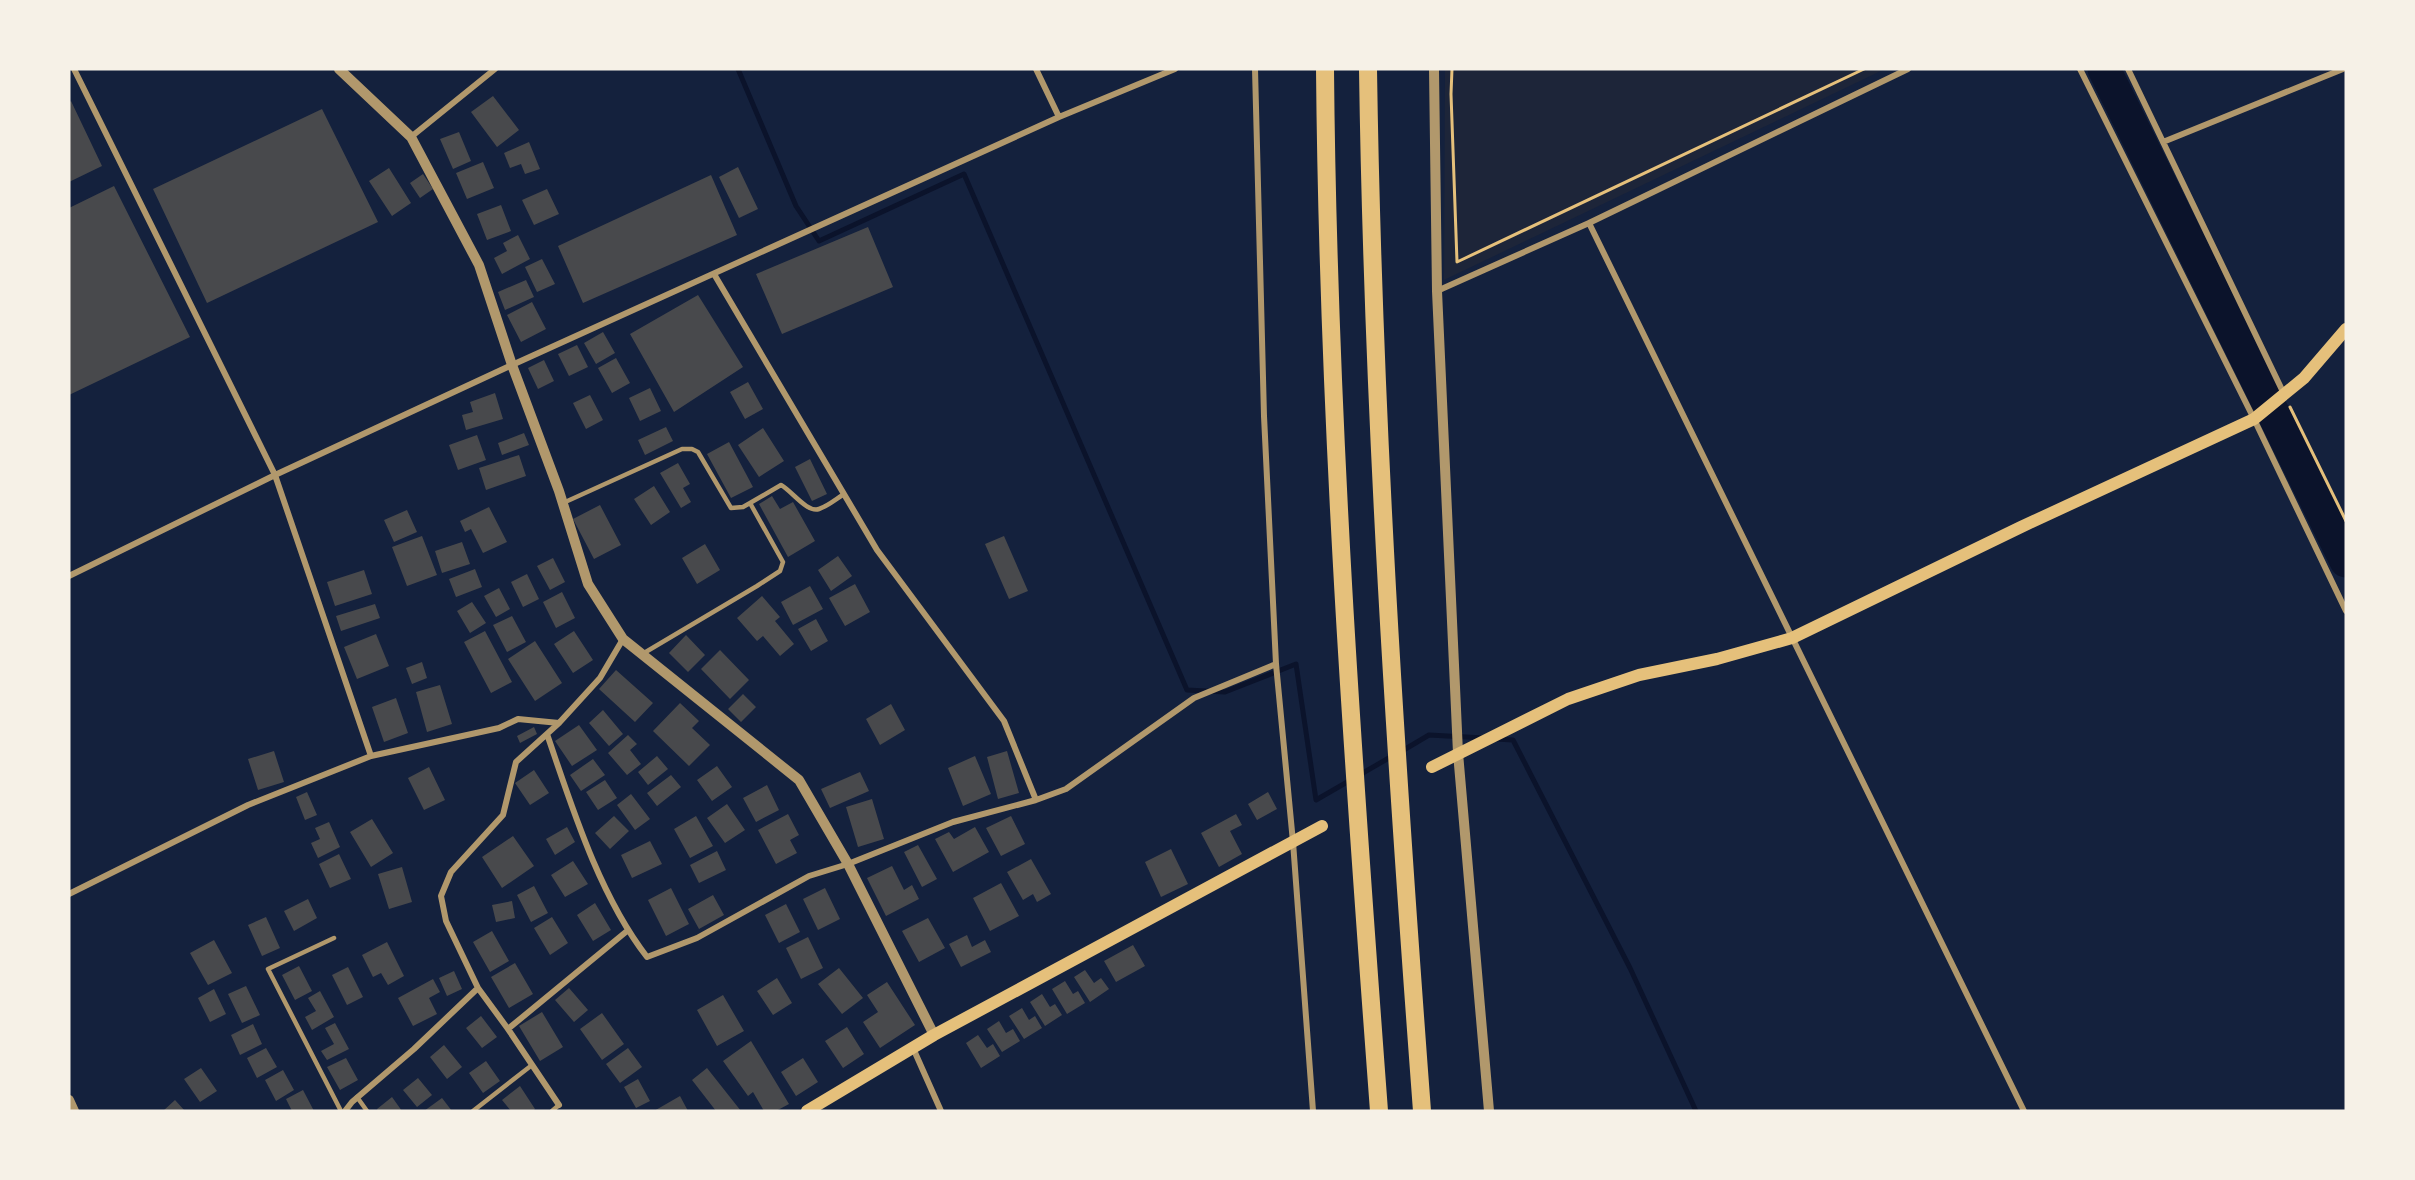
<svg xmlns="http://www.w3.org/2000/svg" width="2415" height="1180" font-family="'Fira Sans',sans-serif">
<rect width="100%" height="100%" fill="#14213d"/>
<path fill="#1d2539" d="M1445,69H1885L1444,280Z"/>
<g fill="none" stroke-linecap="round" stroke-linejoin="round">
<path stroke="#0b132b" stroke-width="5" d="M738,69L796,206L819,241L964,174L1187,690L1225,692L1296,664L1316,800L1394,755
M1496,739L1513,740L1630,968L1696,1111
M1402,751L1429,735L1484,738"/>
<path stroke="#0b132b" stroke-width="33" d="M2104,69L2346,561"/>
</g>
<path fill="#48494c" d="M493,96L519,130L497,147L471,112Z
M71,101L102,166L69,182V103Z
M322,109L378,222L207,303L153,189Z
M459,132L471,161L453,169L440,139Z
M529,142L540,169L525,174L521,164L510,168L504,153Z
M483,162L494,188L467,199L456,173Z
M738,167L758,209L739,218L719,177Z
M389,168L411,203L392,216L369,181Z
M423,174L433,189L420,198L410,183Z
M711,175L737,235L583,303L558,246Z
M114,186L190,337L69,395V208Z
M547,189L559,214L534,225L522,200Z
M501,205L511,231L487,240L477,214Z
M868,227L893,287L782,334L756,274Z
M518,235L530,259L502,274L494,258L507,251L503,243Z
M542,259L555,284L537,292L525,267Z
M526,280L534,297L505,310L498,292Z
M698,295L743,367L674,412L630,334Z
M532,302L546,329L521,342L507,315Z
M603,332L615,353L596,364L584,343Z
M577,345L588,367L569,376L558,354Z
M616,358L630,383L612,393L598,368Z
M544,360L554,381L538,389L528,368Z
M748,382L763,409L745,419L730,392Z
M650,388L661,411L640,421L629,398Z
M495,393L503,419L466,430L462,415L473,412L470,402Z
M590,395L603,420L586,429L573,403Z
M666,427L673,441L645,455L638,440Z
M763,428L784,461L759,477L738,445Z
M524,433L529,445L502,455L498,443Z
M477,435L486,460L458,470L449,445Z
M729,442L753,487L731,498L707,454Z
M519,455L526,476L486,490L479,468Z
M810,459L827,494L812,501L795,467Z
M678,463L690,484L683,488L691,502L681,508L660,473Z
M654,486L670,512L651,525L634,499Z
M772,496L780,509L793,502L815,541L788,557L759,504Z
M600,505L621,545L594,559L573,519Z
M489,507L507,542L483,553L471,529L465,532L460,521Z
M407,510L417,532L394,542L384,520Z
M422,536L437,575L407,586L392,547Z
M1004,536L1028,591L1009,599L985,544Z
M462,542L470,564L442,573L435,551Z
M705,544L720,570L697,584L682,558Z
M838,556L852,576L831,591L818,570Z
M553,558L565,582L550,590L537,566Z
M475,569L482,587L456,597L449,579Z
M364,570L372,594L335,606L327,582Z
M527,574L539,599L523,607L511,582Z
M855,584L870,612L845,626L829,598Z
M810,586L823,609L793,625L781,602Z
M499,588L510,609L496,617L484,596Z
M562,592L575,618L556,628L543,602Z
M762,596L780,617L775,621L794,644L780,656L763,636L757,641L737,618Z
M472,602L486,623L470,633L457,611Z
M375,604L380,618L341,631L336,616Z
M512,616L526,642L507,652L493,625Z
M816,619L828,641L811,651L798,629Z
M485,631L512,682L491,693L464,642Z
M574,631L593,660L573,673L554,644Z
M376,634L389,666L357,679L344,647Z
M686,635L705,655L688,672L669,653Z
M535,641L562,683L535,701L508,659Z
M720,650L749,680L730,699L701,669Z
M422,662L427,678L412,684L406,668Z
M616,670L653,703L635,722L599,689Z
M440,685L452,724L427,732L416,692Z
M743,694L756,707L741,722L728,709Z
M396,698L408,733L384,742L372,707Z
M680,703L699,721L692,728L710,745L689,766L653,731Z
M891,704L905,730L880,745L866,719Z
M603,710L623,734L609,746L589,723Z
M579,725L597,750L572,766L555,741Z
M534,727L537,734L520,743L517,736Z
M628,735L637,744L630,750L641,764L627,775L608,753Z
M274,751L284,782L258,790L248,759Z
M1007,751L1019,793L998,799L987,757Z
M657,756L668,769L648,785L638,772Z
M975,756L991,794L963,806L948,768Z
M593,759L605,775L581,791L570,775Z
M717,766L732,787L712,801L697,780Z
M429,767L445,800L424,810L408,778Z
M534,770L549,793L530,805L515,783Z
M860,772L869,791L830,808L821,789Z
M671,775L681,787L657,806L647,793Z
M605,780L617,798L598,810L586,792Z
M767,785L779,810L756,822L743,798Z
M307,792L317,815L305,820L296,797Z
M1268,792L1277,809L1257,820L1248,804Z
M631,794L650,819L635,830L617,805Z
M872,799L884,839L858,847L846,807Z
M727,804L745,830L725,843L707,818Z
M788,814L799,835L790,840L797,853L776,864L758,830Z
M1236,814L1242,825L1230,831L1242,854L1219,867L1201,833Z
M614,816L629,831L610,849L595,833Z
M696,816L713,846L690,858L674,829Z
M1011,816L1025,844L1001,856L986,828Z
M372,819L393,853L371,867L350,832Z
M329,822L340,847L318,858L311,843L320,839L315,828Z
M567,827L575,842L555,855L546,839Z
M975,827L989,852L953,872L935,839L949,832L954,839Z
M513,836L534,866L502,888L482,857Z
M650,841L662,864L632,878L621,855Z
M918,845L937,879L922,887L904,852Z
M1171,849L1188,884L1161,897L1145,862Z
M717,851L726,870L699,883L690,865Z
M339,854L351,879L330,888L319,864Z
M1031,859L1051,894L1037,902L1033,894L1023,900L1007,872Z
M573,861L588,884L565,897L551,875Z
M892,866L904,890L912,885L919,899L886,916L867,878Z
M402,867L412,902L389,909L378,874Z
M1001,883L1019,916L990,931L973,898Z
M534,886L548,913L531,922L517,895Z
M671,888L689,924L666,936L648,900Z
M825,888L840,919L818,930L803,899Z
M713,895L724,915L699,929L688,909Z
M308,899L317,918L294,931L284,911Z
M512,901L515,918L496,922L492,905Z
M595,903L611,930L593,941L577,915Z
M786,904L800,932L779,943L765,915Z
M266,917L280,948L262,956L248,925Z
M552,917L568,943L550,955L534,928Z
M928,918L945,948L919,962L902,931Z
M492,931L509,961L490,972L473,942Z
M967,935L972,947L985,940L991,952L961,967L949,944Z
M808,937L823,968L801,979L786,948Z
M214,940L232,973L208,985L190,953Z
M387,942L404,976L388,985L381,973L373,977L362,955Z
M1133,945L1145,966L1116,982L1104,961Z
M515,963L533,994L509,1008L491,977Z
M299,966L312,991L295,1000L282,975Z
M348,967L363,997L347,1005L332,975Z
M839,968L863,998L842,1014L818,984Z
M1085,970L1094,983L1101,978L1109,989L1090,1002L1074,977Z
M454,971L462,989L447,996L439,978Z
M777,978L792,1003L773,1015L757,991Z
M433,979L440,992L429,998L437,1014L413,1026L398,998Z
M1065,981L1073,994L1078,991L1085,1003L1067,1014L1052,989Z
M887,982L915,1025L880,1048L863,1022L878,1012L867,995Z
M246,986L260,1015L242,1023L228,994Z
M569,988L588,1010L574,1022L555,1000Z
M214,989L226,1014L210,1022L198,998Z
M320,991L334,1017L312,1030L305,1017L316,1011L308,998Z
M1042,994L1050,1007L1055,1004L1062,1015L1045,1026L1030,1002Z
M723,995L744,1031L717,1046L697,1010Z
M1022,1008L1029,1020L1035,1016L1042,1028L1024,1039L1009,1016Z
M542,1012L563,1047L540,1061L519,1026Z
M602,1013L624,1044L602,1060L580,1029Z
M481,1016L497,1037L482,1048L466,1028Z
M999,1021L1006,1033L1013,1029L1020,1041L1002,1052L987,1029Z
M335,1023L349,1049L327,1060L321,1051L334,1044L325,1028Z
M253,1024L262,1044L240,1055L231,1035Z
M847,1027L864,1054L843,1068L825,1041Z
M978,1035L987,1048L993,1044L1000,1056L981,1068L966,1043Z
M751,1041L789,1104L776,1111H764L753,1092L748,1096L723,1061Z
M444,1045L462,1067L447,1079L430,1057Z
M266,1048L277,1067L257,1078L247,1058Z
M628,1048L642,1067L620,1083L606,1064Z
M346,1058L358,1080L340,1090L327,1067Z
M803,1058L818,1082L796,1096L781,1072Z
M486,1061L500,1081L483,1093L469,1073Z
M201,1068L217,1091L200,1102L184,1079Z
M707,1068L741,1111H716L692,1080Z
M283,1070L294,1090L276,1101L265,1080Z
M418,1078L432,1095L417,1107L403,1090Z
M638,1079L650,1101L636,1108L624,1087Z
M520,1086L535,1109L533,1111H511L502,1100Z
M303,1090L314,1111H292L286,1099Z
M680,1096L688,1111H654Z
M392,1097L402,1111H378L377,1109Z
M442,1098L452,1111H424Z
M175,1100L185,1111H163Z"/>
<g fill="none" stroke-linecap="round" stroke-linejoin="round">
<path stroke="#e5c07b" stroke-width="3" d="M1452,69L1451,94L1457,262L1864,69
M2290,407L2346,521"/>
<path stroke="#b1986c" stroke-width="4.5" d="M563,503L682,449H692L698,452L731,508L743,507L750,503L783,562L780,571L757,586L644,653
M750,503L781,485C792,491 807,513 819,509C828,506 836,499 844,494
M334,938L268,969L341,1111
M357,1097L367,1111
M473,1111L532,1065
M552,1111L559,1105"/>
<path stroke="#b1986c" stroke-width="6" d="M74,69L275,475L371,756
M1036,69L1059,117
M1255,69L1264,416L1276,664L1293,842L1313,1111
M2080,69L2254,419L2346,611
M2128,69L2284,394
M411,137L495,69
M2163,142L2343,69
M1589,223L2024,1111
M714,274L877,550L1004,721L1036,800
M1437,291L1589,223L1908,69
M69,576L275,475L512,365L1059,117L1175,69
M547,734C572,807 599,895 647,957L697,938L809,876L848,864L953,822L1036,800L1066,789L1194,698L1276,664
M69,894L248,805L371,756L499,728L518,719L559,723
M508,1029L627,931
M913,1048L941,1111
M559,1105L508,1029L478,988L446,921L441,896L451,872L503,815L516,762L559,723L600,678L623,639
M345,1111L352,1102L414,1049L478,988"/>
<path stroke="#b1986c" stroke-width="10" d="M339,69L411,137L479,265L512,365L559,491L588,584L623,639L799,780L848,864L934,1035
M1434,69L1437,291L1458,753L1489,1111
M69,1100L74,1111"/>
<path stroke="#e5c07b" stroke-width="12" d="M1432,767L1568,699L1639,675L1717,659L1792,638L2021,527L2254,419L2304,378L2346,329
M807,1111L934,1035L1322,826"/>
<path stroke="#e5c07b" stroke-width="18" d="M1325,69C1328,417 1353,764 1379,1111
M1368,69C1373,417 1396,764 1422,1111"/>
</g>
<rect width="2415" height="1180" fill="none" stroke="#f6f1e7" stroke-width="141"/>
</svg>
